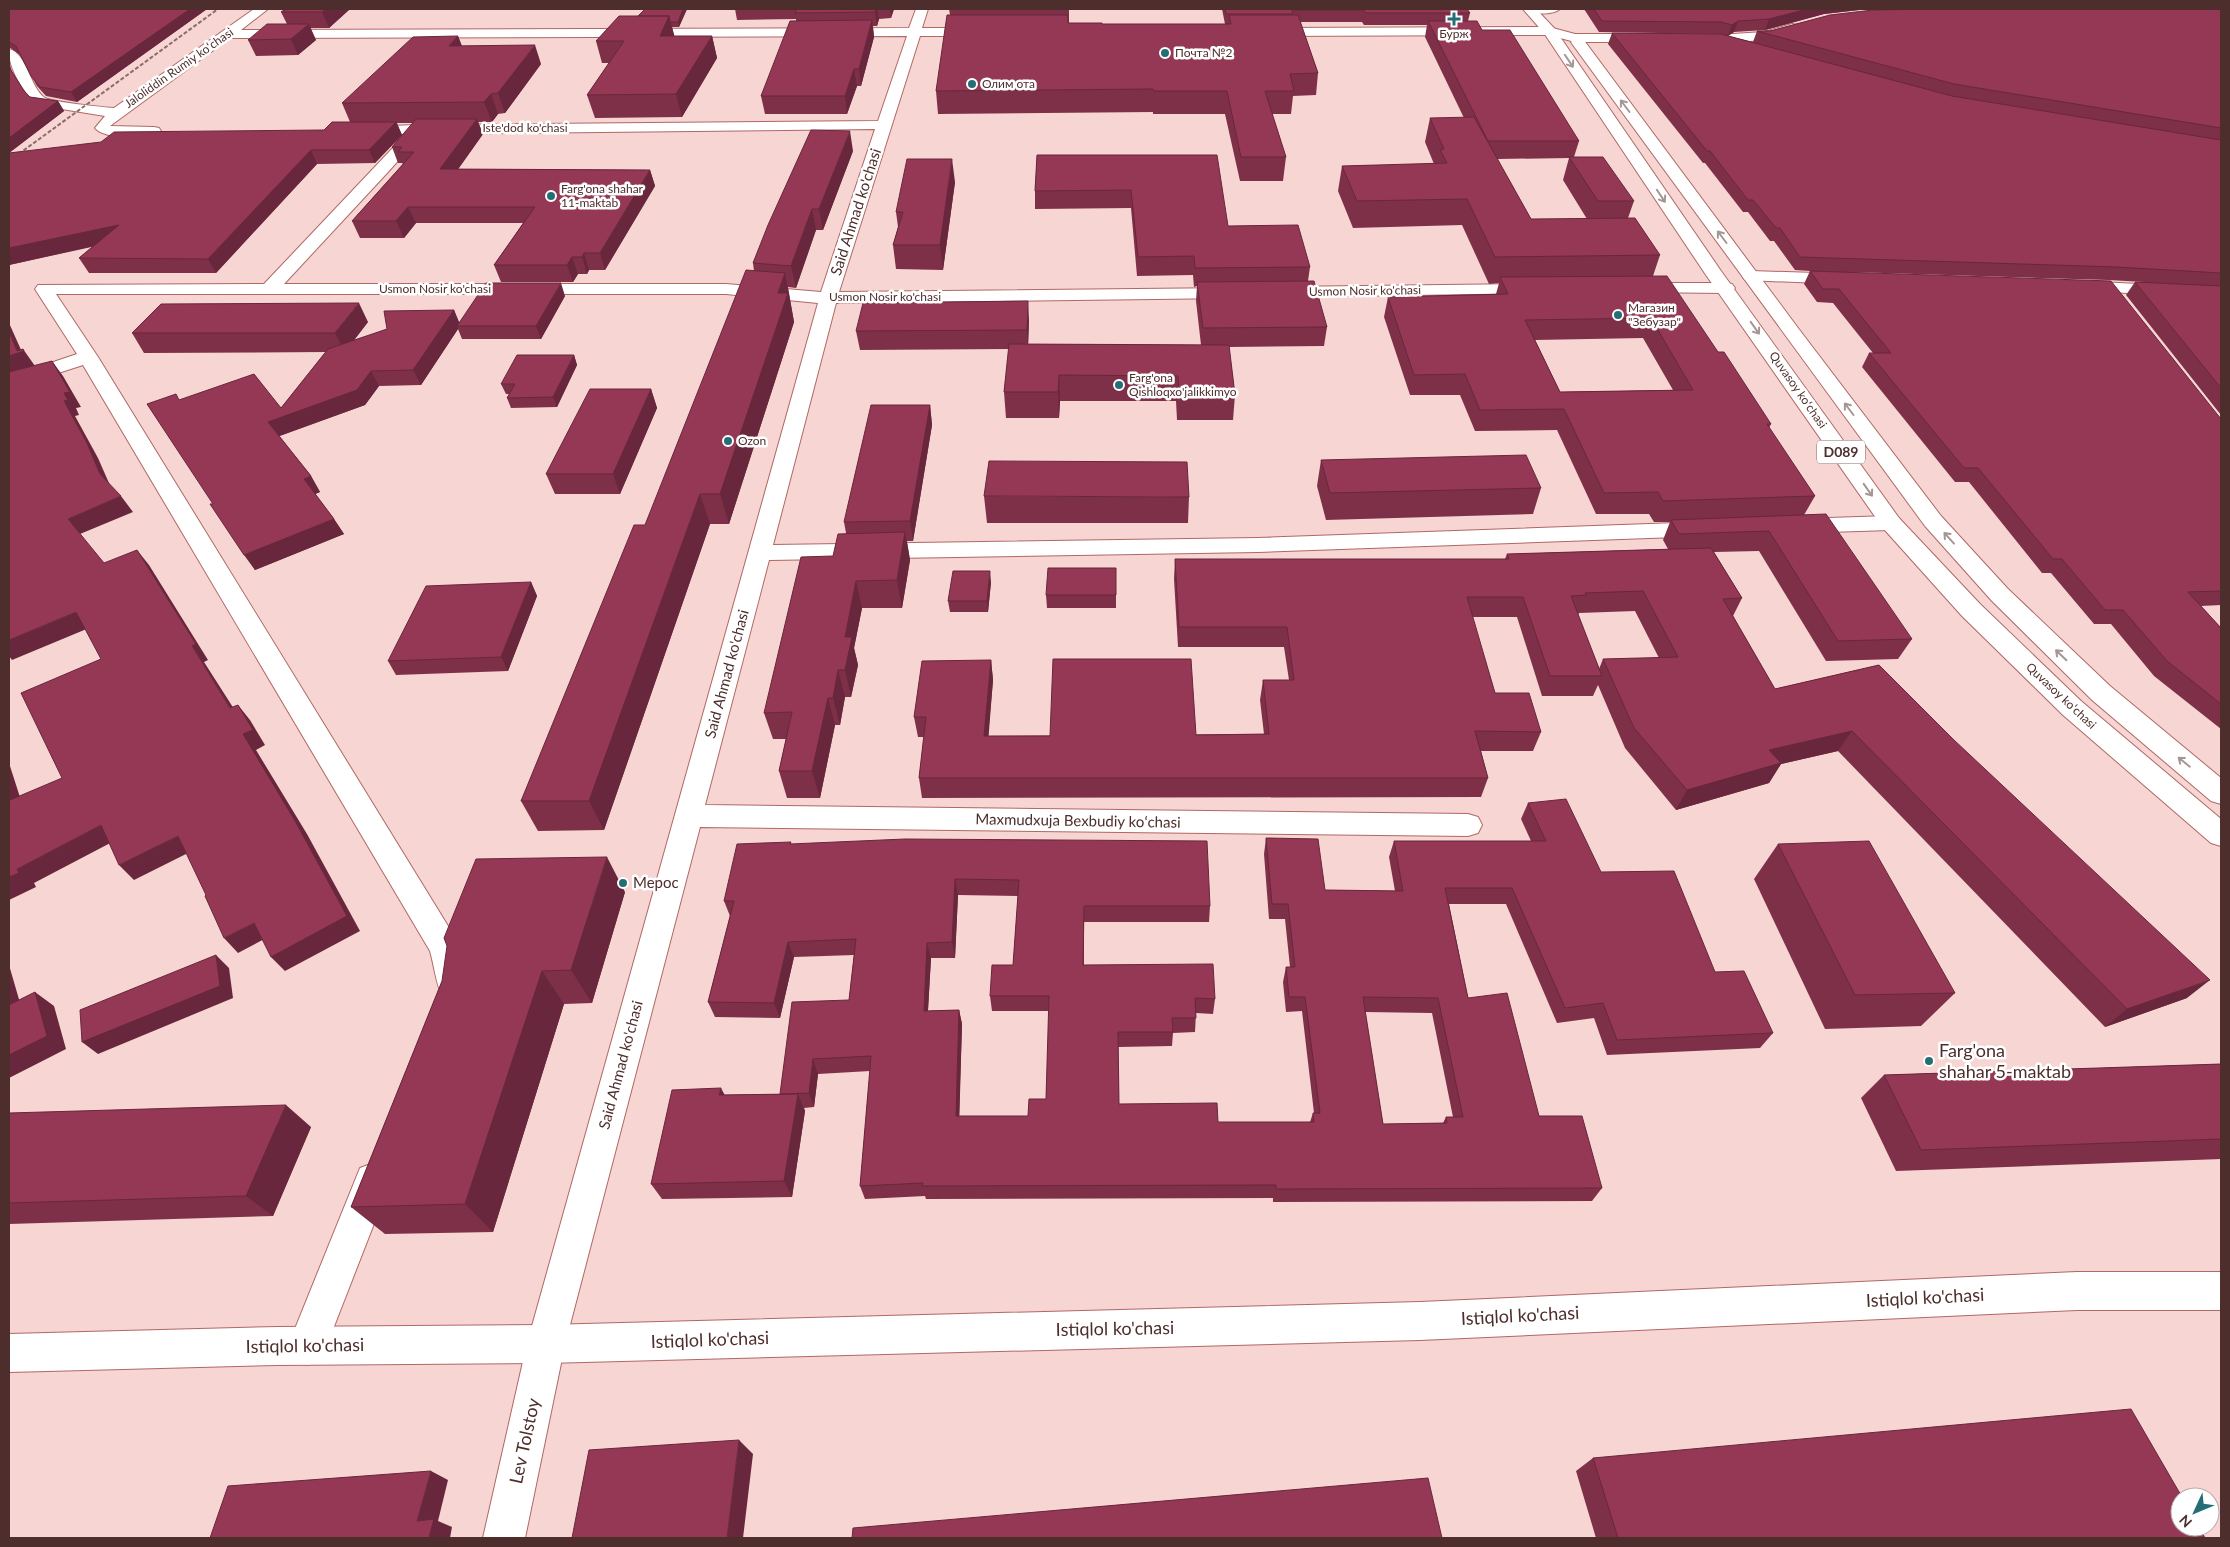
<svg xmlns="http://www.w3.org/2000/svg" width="2230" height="1547" font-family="Lato,sans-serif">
<rect width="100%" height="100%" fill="#f6d5d2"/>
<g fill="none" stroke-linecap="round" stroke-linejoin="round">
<g stroke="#b06864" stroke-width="2">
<path id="minor" d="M254,9H268L241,30L909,28L916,9H928L922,28H982L988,32L982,36H920L839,292L1234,288L1240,289L1243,293L1240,297L1234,298L836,303L773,545L1258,538L1705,522L1713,524L1716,529L1713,534L1705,536L1258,552L769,560L705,805L1468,814L1478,817L1482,825L1478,833L1468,836L700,827L565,1344L525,1538H483L527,1344L818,303L726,294H56L98,357L456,939L470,979L464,996L453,1000L442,996C436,983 434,965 430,951L83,365L9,389V377L77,354L35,289L38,285L264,284L406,134H362L357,133L355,130L357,127L418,125L878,121L907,36L230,38L110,126L154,127L159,128L161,131L159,134C145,138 104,140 95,128L105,116L37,105C23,91 8,68 9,49C27,53 30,88 45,98C53,102 102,107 114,108ZM875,129L821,292L726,284H284L388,172L422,134Z
M1526,9H1560C1553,15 1533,15 1526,9Z
M1792,24L1797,25L1798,28L1797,31L1765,40L1717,43L1711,39L1717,35L1764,32Z
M1549,27L1575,34H1648L1654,38L1648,42H1575L1549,35L1267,36L1261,32L1267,28Z
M1751,271L1845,274L1851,275L1854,279L1851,283L1845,284L1745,280L1742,276L1745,272Z
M2078,281L2221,288V298L2072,290L2069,286L2072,282Z
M1637,283H1726L1732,284L1735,288L1732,292L1726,293L1631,292L1628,288L1631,284Z
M1534,284L1540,285L1543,289L1540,293L1280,297L1274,296L1271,292L1274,288L1280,287Z
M1891,516L1899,518L1902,523L1899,528L1891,530L1796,533L1788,531L1785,526L1788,521L1796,519Z
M373,1163L386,1168L391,1180L321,1360L307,1365L293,1360L288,1346L360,1168Z"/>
</g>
<g stroke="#b06864" stroke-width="2">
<path id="secondary" d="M2077,1272H2221V1310H2077L1420,1340L546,1363L278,1365L9,1372V1334L278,1327L546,1325L1420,1302Z"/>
</g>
<g stroke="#b06864" stroke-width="2">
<path id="primary" d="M1523,9H1536L1554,28L1721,271L1899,518L1980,604L2081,701L2221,819V846L2211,843L2063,715L1962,616L1883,528L1706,275L1544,33Z
M1578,38L1583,39L1798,328L1941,516L2008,589L2110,686L2221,778V804L2211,801L2092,700L1992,601L1925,526L1573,45L1571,42L1573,39Z"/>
</g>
<use href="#minor" fill="#fff" fill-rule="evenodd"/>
<use href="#secondary" fill="#fff" fill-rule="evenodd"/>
<use href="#primary" fill="#fff" fill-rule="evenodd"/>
<path stroke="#8b6c69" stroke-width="2" stroke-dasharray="4 2" stroke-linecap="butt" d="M9,161L218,9"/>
</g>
<path fill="#7f3049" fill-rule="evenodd" d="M9,9H207L77,102L46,96L37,86L20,55L9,47Z
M286,9H350L329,28H310L316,40L298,55L256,56L248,40L287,24L281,12Z
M645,9H687L679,27H672L674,36H712L717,58L682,117L595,118L587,95L609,63H602L596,41L638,16Z
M735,9H894L891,18L879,19L877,26H873L874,37L861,86H857L847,114H765L761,96L796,21V19L737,20Z
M949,9H1069V23L1102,24H1225L1222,9H1467L1470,13L1468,21L1482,30L1579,141L1574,157L1634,201L1628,218L1660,255L1653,276L1718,352L1771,424L1769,428L1815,496L1804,515L1912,639L1898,659L1826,661L1759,551L1714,552L1742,598L1733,616L1775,689L1879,665L2187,998L2105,1027L1838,751L1781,764L1769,783L1676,810L1625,748L1598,685L1593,696H1542L1517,617H1472L1495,693L1541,732L1533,751H1481L1488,778L1481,797L922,798L919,778L924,737H918L914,717L991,660L993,680L988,736L1264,734L1260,700L1263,680H1289L1284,647H1178L1174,579L1175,559H1505L1507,554L1668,549L1663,540L1670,522H1654L1649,514H1596L1557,430L1475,431L1460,395H1410L1384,317L1388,297L1496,294L1499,283L1489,284L1462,225L1353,228L1338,191L1342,166L1434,164L1425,142L1430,118H1464L1425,37L1427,25H1364L1362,22H1300L1318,73L1316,95L1293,96L1291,114H1272L1286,157L1283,181H1240L1225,114H1153V112L938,114L936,91L950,15ZM1569,158L1563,180L1587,219H1531L1497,159ZM1643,338L1673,390L1560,392L1535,340ZM1635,611L1659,658L1603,659L1599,669L1578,615L1579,613Z
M1584,9H1892H1868L1824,14L1765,30L1734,32L1728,36L1753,42L1757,31L2221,9V415L2126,295L2135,282H2144L2108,280L1852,272L2221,419V605L2201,606L2221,628V729L2154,676L2111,624H2094L2051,573H2042L1969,482H1955L1862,367L1869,353H1873L1833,303L1817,302L1804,284L1810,271L1795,270L1774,241H1770L1748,212H1743L1705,163H1703L1608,44L1612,33L1719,34L1599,32Z
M458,36L462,46L541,64L505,113L498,114L492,122H478L483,134L458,169L650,170L655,186L605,270H589L587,274H578L573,282H501L494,265L523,223H416L404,238H360L352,221L403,164L402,163H398L392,147L413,123H397L402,135L375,163L317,164L216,273H89L79,258L93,246L9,265V61L12,72L24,91L30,97L58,101L64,111L9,153L324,130L350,122L342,103Z
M853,151L823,230H816L796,288L788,287L794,322L729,524H710L604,830L538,831L521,801L645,525L754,271L753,263Z
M1037,155L1228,226L1310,267L1308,281L1327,327L1324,346L1229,347L1235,395L1233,420H1177L1176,401H1060L1059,418H1006L1004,392L1009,349L860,350L856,331L1029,320L1028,344L1201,345L1196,301L1197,286L1194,287L1193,275L1137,276L1131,208L1035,209V191Z
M955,182L943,270L896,269L893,245L898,227L896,212Z
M565,296L541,339H462L458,329L421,385L379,386L365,405L279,436L311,476L320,492L315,494L334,519L344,534L255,570L213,504L179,400L281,408L326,352L144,353L132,333L368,322L354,340L454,310L459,322Z
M574,355L577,365L557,407L511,408L507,398L509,394H506L501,384Z
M651,389L657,408L620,494H555L546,474Z
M930,405L932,425L913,541H907L910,560L902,608H862L854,648L858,665L851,697H845L840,725H835L820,798H787L779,771L786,739H773L764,713L833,556L846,533L844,522Z
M1321,460L1541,488L1533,514L1326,520L1317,486Z
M984,496L1189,497L1188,523H987Z
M1116,568V608H1047L1046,595Z
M531,582L537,596L508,671L396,675L388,661Z
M991,582L988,612H950L948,601Z
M1528,803L1601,872L1715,972L1773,1033L1760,1048L1607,1055L1594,1018L1557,1023L1506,904H1449L1468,998L1539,1116L1602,1188L1592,1201L1273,1202V1198L926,1199L925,1196L865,1199L860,1186L870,1071L818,1074L814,1107L804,1108L805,1111L792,1197L662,1199L651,1184L724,1095L780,1094L849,1000L854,955L794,957L780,1018L715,1017L708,1002L730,916L724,901L791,842V844L1210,906L1209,922H1084V965L1215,999L1213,1014L1196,1013L1195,1032L1173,1033L1172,1046L1118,1047L1119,1104L1218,1122H1310L1313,1113H1314L1302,1011L1286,1012L1283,982L1286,967H1290L1285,919H1269L1264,854L1266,838L1325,890L1395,891L1389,857L1394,841H1531L1521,819ZM958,895L1018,896L1013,965L990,996L992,1011H1049L1046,1099L1028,1116H959L962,1024L959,1010L928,1011L931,958H955ZM1365,1012L1432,1013L1453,1117H1446L1443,1123L1383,1124Z
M1778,844L1955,993L1921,1026L1825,1029L1754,879Z
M625,892L592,1003L564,1004L493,1232L385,1234L351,1207L442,981Z
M2221,1064V1159L1896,1171L1861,1098L1884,1075Z
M9,1113L311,1127L273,1216L9,1224Z
M1593,1458L2205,1538H1596L1576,1471Z"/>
<path fill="#68273c" d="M190,9H207L77,102L71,92Z
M326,9H350L329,28L322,12Z
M683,9H687L679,27L678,22Z
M876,9H877L879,19L877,26L875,12Z
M890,9H894L891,18Z
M1807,9H1868L1824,14L1765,30L1769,19Z
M669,16L675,38L660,36Z
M872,20L874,37L861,86L859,69Z
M1738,21L1734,32L1728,36L1732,25Z
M309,24L316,40L298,55L291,39Z
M458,36L465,55L449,46Z
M712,36L717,58L682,117L676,94Z
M535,45L541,64L505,113L498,93Z
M854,69L857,86L847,114L845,96Z
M491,94L498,114L492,122L484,102Z
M58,101L64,111L9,153V138Z
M477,119L483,134L447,185L440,169Z
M396,122L402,135L375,163L369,150Z
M850,131L853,151L823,230L819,209Z
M311,150L317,164L216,273L208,259Z
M952,159L955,182L943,270L940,245Z
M650,170L655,186L605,270L600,253Z
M408,207L416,223L404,238L396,221Z
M812,209L816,230L796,288L791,266Z
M119,225L128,239L9,265V248Z
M584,253L589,270L587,274L582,257Z
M572,257L578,274L573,282L567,265Z
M785,273L794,322L729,524L720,494L778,293Z
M561,283L565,296L541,339L536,326Z
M1028,301L1029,320L1028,349L1027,330Z
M359,303L368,322L345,352L335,333Z
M454,310L460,325L457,326L458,329L421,385L413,370Z
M9,323L22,352L23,349L35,366L9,375V356L17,351L9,332Z
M574,355L577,365L557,407L553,397Z
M52,361L63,376L81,407L76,408L79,415L75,416L98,458L112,490L100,474L64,401V393Z
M371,371L379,386L365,405L277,437L268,422Z
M1059,375L1060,401L1059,418L1058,392Z
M651,389L657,408L620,494L613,474Z
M930,405L932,425L913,541L910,521Z
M311,476L320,492L313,495L304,479Z
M700,494L710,524L604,830L589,801Z
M121,496L133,512L80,534L68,519Z
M334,519L344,534L255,570L244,555Z
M905,532L910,560L902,608L897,580Z
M137,550L149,565L208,660L204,662L243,723L230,708L192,646Z
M990,571L991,582L988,612L987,601Z
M856,581L862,608L854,648L858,665L851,697L845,670V637Z
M531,582L537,596L508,671L501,657Z
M76,612L89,628L12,660L9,656V640Z
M991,660L993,680L987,756L984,736Z
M838,670L845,697L840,725L833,698Z
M828,698L835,725L820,798L812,771Z
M238,705L250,720L265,745L256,750L307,834L360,931L285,971L271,957L243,734Z
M1852,731L1838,751L1781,764L1769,783L1676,810L1687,790L1769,750Z
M9,763L26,816L10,800L9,798Z
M101,825L116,840L34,883L36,887L9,900V877L17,869Z
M178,836L192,851L134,880L119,865Z
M607,857L625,892L592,1003L571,970Z
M955,879L958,895L955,958L952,942Z
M254,923L268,937L238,953L224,938Z
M788,942L794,957L780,1018L774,1003Z
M927,943L931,958L927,1026L924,1011Z
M216,955L229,968L233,998L98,1054L82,1042Z
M9,965L25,1020L9,1009Z
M542,971L564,1004L493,1232L465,1204Z
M2210,980L2187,998L2105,1027L2127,1009Z
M35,992L54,1006L66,1049L9,1078V1055Z
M959,1010L962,1024L959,1130L956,1116Z
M813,1059L818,1074L814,1107L809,1093Z
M721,1088L730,1105L719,1095Z
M798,1094L805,1111L792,1197L784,1181Z
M286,1105L311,1127L273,1216L246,1196Z
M739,1440L753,1454L743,1538H727Z
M431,1471L448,1480L438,1521L452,1527L450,1538H429L417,1521Z"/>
<path fill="#943855" stroke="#68273c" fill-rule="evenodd" d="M9,9H190L71,92L40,87L31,76L16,46L9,42Z
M286,9H326L322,12H281Z
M645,9H683L678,22H670L669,16H638Z
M797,9H876L875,12L795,13Z
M1225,9H1467L1470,13H1366L1364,10H1292L1293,14H1226Z
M1594,9H1807L1769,19L1738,21L1732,25L1721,22L1602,21Z
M1931,9H2221V128L1954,84L1757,31H1770L1830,15L1873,10Z
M947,15H1068V23H1102V24H1231L1229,15H1298L1318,73L1290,74L1294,91H1265L1286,157H1241L1227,91H1154L1153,89L936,91Z
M619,16H669L660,36H712L676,94L587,95L624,41H596Z
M872,20L859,69H854L845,96H761L790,21Z
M1428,21H1477L1482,30H1510L1579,141H1488Z
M267,24H309L291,39L248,40Z
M1612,33L1721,34L1952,96L2221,140V273L2117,267L1800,257L1780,228H1776L1753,200H1748L1710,151H1707Z
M458,36L449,46L535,45L498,93L491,94L484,102L342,103L413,37Z
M9,67L24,91L30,97L58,101L9,138Z
M1474,117L1531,219L1635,218L1660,255L1495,257L1467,199L1357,201L1342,166L1447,163L1440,150L1444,149L1430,118Z
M416,119H477L440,169L650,170L600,253H584L582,257H572L567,265H494L535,207H408L396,221H352L414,152H398L402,147H392Z
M332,122H396L369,150H311L208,259L79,258L119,225L9,248V153L101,142L114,132L324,130Z
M811,130L850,131L819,209H812L791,266L753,263L768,225Z
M1037,155H1217L1228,226L1298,225L1310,267L1195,268L1194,256L1138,257L1131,190L1035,191Z
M1569,157H1603L1634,201H1598Z
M907,159H952L940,245H893L903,212H896Z
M746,270L785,273L778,293H788L720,494H700L589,801H521L634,525H645Z
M1810,271L2111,281L2221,419V591L2188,592L2221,628V704L2167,661L2123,610H2105L2062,559H2053L1978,468H1964L1869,353H1891L1839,289H1823Z
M1667,276L1718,352H1724L1771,424H1767L1815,496L1663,501L1658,492L1604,493L1564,409L1480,410L1465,374L1414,375L1388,297L1508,294L1500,277ZM1651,318L1693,390L1560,392L1525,320Z
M1314,281L1327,327L1203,328L1197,282Z
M2135,282L2221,286V388Z
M486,283H561L536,326H457Z
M1028,301L1027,330L856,331L863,303Z
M359,303L335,333H132L161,304Z
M454,310L413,370L371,371L357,390L268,422L311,476L304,479L334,519L244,555L210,504H213L147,404L176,394L179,400L254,374L281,408L328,349L387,329L384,311Z
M9,332L17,351L23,349L24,351L9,356Z
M1009,344L1229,345L1235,395L1179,394L1178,376L1059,375L1058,392H1004Z
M517,355H574L553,397L507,398L515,384H501Z
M52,361L70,392L64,393L68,400L64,401L87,443L100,474L121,496L68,519L104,563L137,550L196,644L192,646L230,708L238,705L253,730L243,734L294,819L347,916L271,957L254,923L224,938L205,896L206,895L178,836L119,865L101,825L17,869L19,873L9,877V798L10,800L62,778L21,693L101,659L76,612L9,640V372Z
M590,389H651L613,474H546Z
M871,405H930L910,521L844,522Z
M1526,455L1541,488L1330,493L1321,460Z
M989,461L1187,462L1189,497L984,496Z
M1826,514L1912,639L1838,641L1769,531L1679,534L1671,520Z
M905,532L897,580L856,581L845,637H852L845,670H838L833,698H828L812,771H779L792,712L764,713L801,557L833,556L838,534Z
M1711,548L1742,598L1723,599L1775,689L1879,665L1954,740L2210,980L2127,1009L1852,731L1769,750L1781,763L1687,790L1634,728L1603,659L1678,657L1643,591L1585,593L1586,595L1571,596L1602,676H1550L1523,597H1467L1495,693H1529L1541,732L1475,731L1488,778H919L926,717H914L922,661L991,660L984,736H1050L1053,659H1191L1196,735L1269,734L1263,680H1294L1287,627H1179L1175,559H1509L1507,554Z
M1048,568H1116V595H1046Z
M953,571H990L987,601H948Z
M531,582L501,657L388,661L426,586Z
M1566,799L1601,872L1674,871L1715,972L1744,971L1773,1033L1617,1040L1603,1003L1565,1008L1512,888H1445L1468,998L1507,993L1539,1116H1582L1602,1188L1276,1189V1185L922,1186L923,1183L860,1186L871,1056L813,1059L809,1093L780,1094L792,1002L849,1000L856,939L788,942L774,1003L708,1002L734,901H724L737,844L791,842L790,844L905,839L1207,841L1210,906H1084L1083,965L1213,964L1215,999L1195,998L1196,1018H1172L1173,1032H1118L1119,1104L1217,1103L1218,1122H1314L1313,1113H1320L1305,997H1289L1286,967H1295L1288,904H1272L1266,838L1318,839L1325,890L1403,891L1394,841H1546L1528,803ZM955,879L1019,880L1013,965H992L990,996H1049L1046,1099H1029L1028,1116H956L959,1010L924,1011L927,943L952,942ZM1363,997L1438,998L1463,1117H1446L1447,1123L1383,1124Z
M1869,841L1955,993L1855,995L1778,844Z
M607,857L571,970L542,971L465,1204L351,1207L442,981L447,946L444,938L476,859Z
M216,955L220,986L82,1042L80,1010Z
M35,992L47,1036L9,1055V1005Z
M2221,1064V1139L1921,1150L1884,1075Z
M721,1088L719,1095L798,1094L784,1181L651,1184L672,1090Z
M286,1105L246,1196L9,1203V1113Z
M2131,1409L2182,1497H2180V1527H2199L2205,1538H1618L1593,1458Z
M739,1440L727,1538H572L589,1450Z
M431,1471L417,1521L434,1519L429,1538H210L228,1486Z
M1428,1478L1442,1538H852L853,1528Z"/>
<defs><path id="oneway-shaft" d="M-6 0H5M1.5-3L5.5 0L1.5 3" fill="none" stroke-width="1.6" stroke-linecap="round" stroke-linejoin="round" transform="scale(1.25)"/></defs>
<g stroke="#a69696">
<use href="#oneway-shaft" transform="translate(1569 61) rotate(56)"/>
<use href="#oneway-shaft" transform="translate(1625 106) rotate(-127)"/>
<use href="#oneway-shaft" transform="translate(1661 196) rotate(56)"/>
<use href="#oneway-shaft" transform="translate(1722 237) rotate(-127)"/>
<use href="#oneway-shaft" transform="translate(1755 328) rotate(55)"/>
<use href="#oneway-shaft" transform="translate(1849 409) rotate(-127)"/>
<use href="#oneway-shaft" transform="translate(1868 490) rotate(55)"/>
<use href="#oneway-shaft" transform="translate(1949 538) rotate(-132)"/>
<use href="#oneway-shaft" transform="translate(2061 655) rotate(-136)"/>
<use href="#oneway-shaft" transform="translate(2184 762) rotate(-141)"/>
</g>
<g fill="#246e75" stroke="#fff" stroke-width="2">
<path d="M1451.5 11.5h5v5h5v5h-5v5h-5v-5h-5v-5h5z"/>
<circle cx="1165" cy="53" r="5"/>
<circle cx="972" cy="84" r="5"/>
<circle cx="551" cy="196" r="5"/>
<circle cx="1618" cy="315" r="5"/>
<circle cx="1119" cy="385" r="5"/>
<circle cx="728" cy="441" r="5"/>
<circle cx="623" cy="883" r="5"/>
<circle cx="1929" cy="1061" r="5"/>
</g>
<g text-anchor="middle" stroke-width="5" stroke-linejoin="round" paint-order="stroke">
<g font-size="12" fill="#4d2e2c" stroke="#fff" text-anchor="start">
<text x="1454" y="38" text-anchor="middle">Бурж</text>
<text x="1175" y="57">Почта №2</text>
<text x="982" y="88">Олим ота</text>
<text x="561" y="193">Farg'ona shahar<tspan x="561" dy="14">11-maktab</tspan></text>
<text x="1628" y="312">Магазин<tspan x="1628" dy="14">"Зебузар"</tspan></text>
<text x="1129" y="382">Farg'ona<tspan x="1129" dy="14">Qishloqxo'jalikkimyo</tspan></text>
<text x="738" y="445">Ozon</text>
</g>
<g font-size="12" fill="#4d2e2c" stroke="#fff">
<text transform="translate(179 68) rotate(-35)" y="4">Jaloliddin Rumiy koʻchasi</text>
<text x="525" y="132">Iste'dod ko'chasi</text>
<text x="435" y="293">Usmon Nosir ko'chasi</text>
<text transform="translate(1365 291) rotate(-1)" y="4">Usmon Nosir ko'chasi</text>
<text x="885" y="301">Usmon Nosir ko'chasi</text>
<text transform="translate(1798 390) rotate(55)" y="4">Quvasoy koʻchasi</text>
<text transform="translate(2061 696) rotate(43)" y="4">Quvasoy koʻchasi</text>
</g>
<rect fill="#fff" stroke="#826d6b" stroke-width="1" x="1817" y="440.5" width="48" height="23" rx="4"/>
<g font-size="14" font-weight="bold" fill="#4d2e2c">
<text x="1841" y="457">D089</text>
</g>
<g font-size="15" fill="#4d2e2c" stroke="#fff">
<text transform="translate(856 212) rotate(-72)" y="5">Said Ahmad ko'chasi</text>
<text transform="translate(727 674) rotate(-75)" y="5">Said Ahmad ko'chasi</text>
<text transform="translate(1078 821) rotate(1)" y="5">Maxmudxuja Bexbudiy koʻchasi</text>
<text transform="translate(621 1065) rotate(-75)" y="5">Said Ahmad ko'chasi</text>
</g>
<g font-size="15" fill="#4d2e2c" stroke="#fff" text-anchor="start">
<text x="633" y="888">Мерос</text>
</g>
<g font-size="18" fill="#4d2e2c" stroke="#fff" text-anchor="start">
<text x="1939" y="1057">Farg'ona<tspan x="1939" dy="21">shahar 5-maktab</tspan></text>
</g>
<g font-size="18" fill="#4d2e2c" stroke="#fff">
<text transform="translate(1925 1298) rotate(-3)" y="6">Istiqlol ko'chasi</text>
<text transform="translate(1520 1316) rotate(-3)" y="6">Istiqlol ko'chasi</text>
<text transform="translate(1115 1329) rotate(-1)" y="6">Istiqlol ko'chasi</text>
<text transform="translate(710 1340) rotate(-2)" y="6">Istiqlol ko'chasi</text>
<text transform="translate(305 1346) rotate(-1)" y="6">Istiqlol ko'chasi</text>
<text transform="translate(525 1441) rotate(-78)" y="6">Lev Tolstoy</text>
</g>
</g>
<rect width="2230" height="1547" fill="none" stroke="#4d2e2c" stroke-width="20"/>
<g transform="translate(2195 1512) rotate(226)"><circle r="24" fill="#ffffff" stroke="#b8abab"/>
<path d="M0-4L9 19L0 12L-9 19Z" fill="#246e75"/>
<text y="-8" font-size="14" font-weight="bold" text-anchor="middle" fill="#4d2e2c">N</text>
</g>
</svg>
